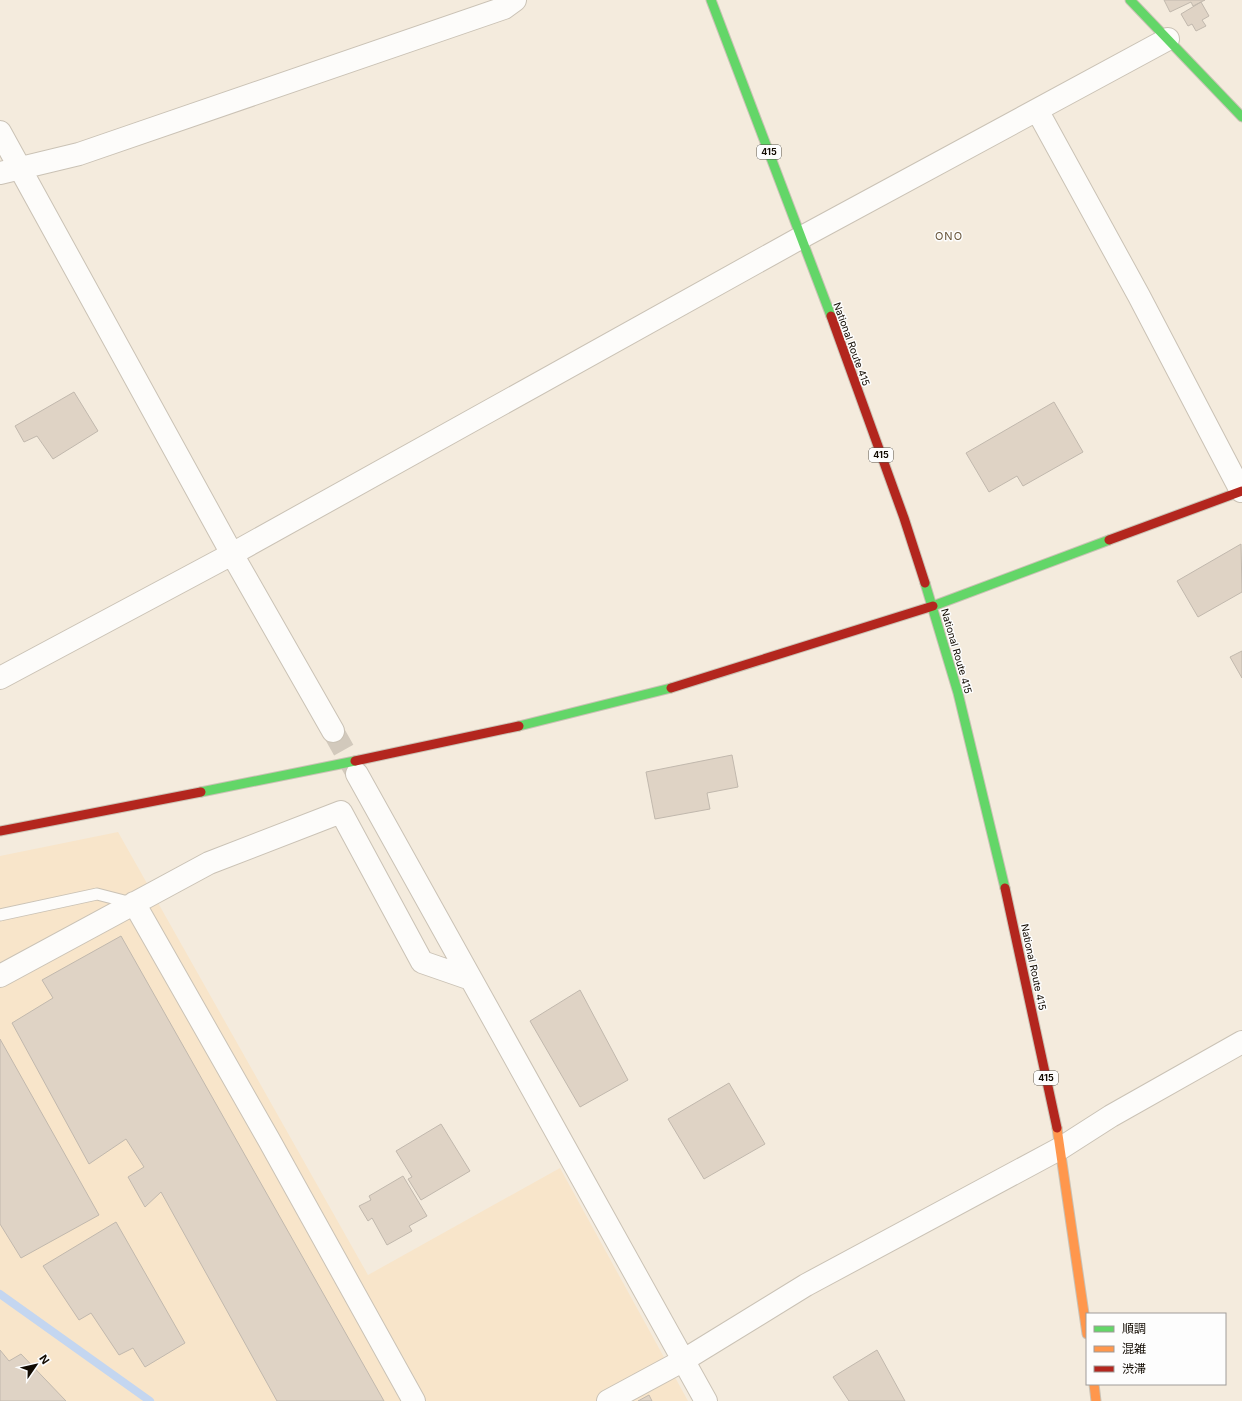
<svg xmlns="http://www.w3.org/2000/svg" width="1242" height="1401" font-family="Inter,'Noto Sans JP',sans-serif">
<rect width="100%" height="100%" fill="#f4ebdd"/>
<path fill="#f8e5ca" d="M118,832L368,1275L560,1168L688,1401H0V856Z"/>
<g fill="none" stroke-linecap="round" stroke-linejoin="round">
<path stroke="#c4d6f0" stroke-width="8" d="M0,1294L150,1401"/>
</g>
<path fill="#dfd3c5" stroke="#c1b8ad" d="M1164,0H1205L1193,6L1191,2L1170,12Z
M1201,2L1209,16L1202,20L1206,26L1196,31L1192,24L1188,26L1181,14Z
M74,392L98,431L53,459L37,436L24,442L15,426Z
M1054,402L1083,452L1023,486L1017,476L989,492L966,453Z
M1241,544L1242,592L1198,617L1177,581Z
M1242,651V678L1230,657Z
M732,755L738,787L707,793L710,809L655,819L646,772Z
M121,936L384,1401H277L161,1192L145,1207L128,1177L144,1167L126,1139L89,1164L12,1023L53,998L42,980Z
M580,990L628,1080L580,1107L530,1021Z
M0,1039L99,1215L21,1258L0,1224Z
M729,1083L765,1144L704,1179L668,1119Z
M441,1124L470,1171L421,1200L408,1179L412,1177L396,1151Z
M403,1176L427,1216L409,1226L412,1231L387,1245L372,1218L368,1221L359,1206L371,1200L369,1196Z
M116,1222L185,1343L145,1367L133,1348L119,1355L91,1313L79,1320L43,1266Z
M0,1350L9,1361L21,1354L66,1401H0Z
M877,1350L905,1401H849L833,1377Z
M649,1395L652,1401H638Z"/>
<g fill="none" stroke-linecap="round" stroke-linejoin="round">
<path stroke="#d2c9bc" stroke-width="22" stroke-dasharray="22 11" stroke-linecap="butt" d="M333,731L357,774"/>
<g stroke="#cac2b5" stroke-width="13">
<path id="lane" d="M0,915L97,894L132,903"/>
</g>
<g stroke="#cac2b5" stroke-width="24">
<path id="street" d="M1037,110L1139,296L1241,491
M0,132L232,554L333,731
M0,173L79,154L504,8L515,0
M0,678L232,554L802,237L1168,39
M357,774L706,1401
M134,903L269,1140L414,1401
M0,976L209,863L341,812L422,962L471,979
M608,1401L684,1360L806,1285L1061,1148L1111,1116L1242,1042"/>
</g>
<g stroke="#cac2b5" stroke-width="11">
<path id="fast" d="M711,0L831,316
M1130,0L1242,117
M925,583L958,693L1005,888
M933,606L1109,540
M519,726L671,688
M201,792L355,761"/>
</g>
<g stroke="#cac2b5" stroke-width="11">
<path id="slow" d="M1057,1128L1087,1334
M1094,1384L1096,1401"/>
</g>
<g stroke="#cac2b5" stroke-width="11">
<path id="jam" d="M831,316L904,518L925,583
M1109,540L1242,491
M671,688L933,606
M355,761L519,726
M0,831L201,792
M1005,888L1057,1128"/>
</g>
<use href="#lane" stroke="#fdfcfa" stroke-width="11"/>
<use href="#street" stroke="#fdfcfa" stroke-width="22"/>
<use href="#fast" stroke="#63d668" stroke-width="9"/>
<use href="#slow" stroke="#ff974d" stroke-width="9"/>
<use href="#jam" stroke="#b3261e" stroke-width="9"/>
</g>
<g text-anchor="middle" stroke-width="3" stroke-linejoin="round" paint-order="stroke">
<g fill="#fdfdfd" stroke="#58544d" stroke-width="1">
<rect x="757" y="145" width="24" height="14" rx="3"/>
<rect x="869" y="448" width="24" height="14" rx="3"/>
<rect x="1034" y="1071" width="24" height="14" rx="3"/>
</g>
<g font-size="9" font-weight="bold" fill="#120b02">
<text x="769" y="155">415</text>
<text x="881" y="458">415</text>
<text x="1046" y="1081">415</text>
</g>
<g font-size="10" fill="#120b02" stroke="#fdfdfd">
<text transform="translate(852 344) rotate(70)" y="4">National Route 415</text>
<text transform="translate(957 651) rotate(74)" y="4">National Route 415</text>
<text transform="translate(1034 967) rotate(78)" y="4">National Route 415</text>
</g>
<g font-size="11" letter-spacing="1" fill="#675439" stroke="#fdfdfd">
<text x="949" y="240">ONO</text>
</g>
</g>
<rect x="1086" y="1313" width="140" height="72" fill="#fdfdfd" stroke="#9f9c99"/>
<rect x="1094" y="1326" width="20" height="6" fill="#63d668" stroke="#9f9c99"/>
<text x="1122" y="1333" font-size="12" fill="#120b02">順調</text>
<rect x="1094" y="1346" width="20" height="6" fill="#ff974d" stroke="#9f9c99"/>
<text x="1122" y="1353" font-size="12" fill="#120b02">混雑</text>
<rect x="1094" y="1366" width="20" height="6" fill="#b3261e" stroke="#9f9c99"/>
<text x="1122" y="1373" font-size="12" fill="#120b02">渋滞</text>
<g transform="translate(36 1365) rotate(56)" stroke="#fdfdfd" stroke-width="3" paint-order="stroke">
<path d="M0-3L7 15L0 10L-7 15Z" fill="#120b02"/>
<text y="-6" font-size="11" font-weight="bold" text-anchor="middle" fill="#120b02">N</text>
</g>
</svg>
